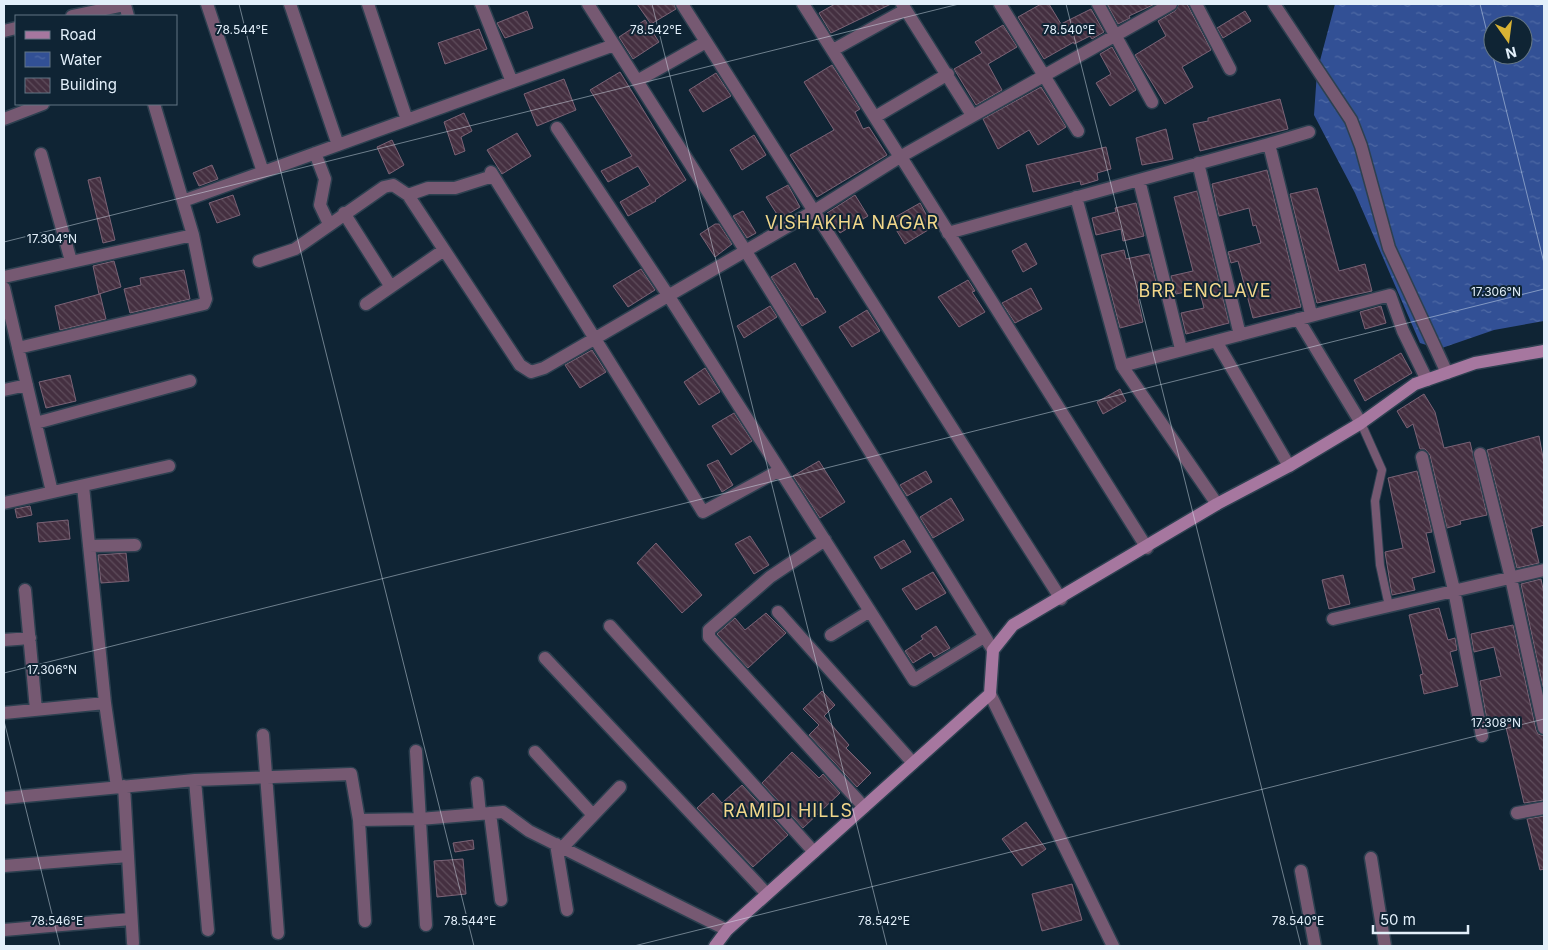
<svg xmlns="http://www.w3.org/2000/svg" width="1548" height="950" font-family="Inter,sans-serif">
<defs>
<pattern id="water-ripples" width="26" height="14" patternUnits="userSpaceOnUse" patternTransform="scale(1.25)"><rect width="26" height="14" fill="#325095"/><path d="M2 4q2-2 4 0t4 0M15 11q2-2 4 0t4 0" fill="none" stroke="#4f6aa5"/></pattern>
<pattern id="building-back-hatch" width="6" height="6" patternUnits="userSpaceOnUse" patternTransform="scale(1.25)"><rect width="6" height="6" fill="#442f40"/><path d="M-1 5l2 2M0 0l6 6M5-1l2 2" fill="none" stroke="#5f4d5c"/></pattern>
</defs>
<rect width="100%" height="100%" fill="#0f2434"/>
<path fill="url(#water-ripples)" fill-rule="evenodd" d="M1335,4H1544V321L1494,330L1439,349L1420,343L1355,193L1314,115L1317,72ZM1493,25H1523V55H1493Z"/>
<path fill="url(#building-back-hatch)" stroke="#7b6376" d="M637,4H674L676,9L651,24Z
M835,4H891L831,33L819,13Z
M1041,4H1049L1061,24L1091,9L1104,32L1092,39L1090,36L1074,44V42L1044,59L1018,17Z
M1107,4H1155L1129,16L1130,18L1118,24Z
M1179,4H1187L1211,50L1182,67L1193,87L1165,104L1135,55L1166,36L1158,21L1175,11Z
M527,11L533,28L505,38L497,23Z
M1245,11L1251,21L1223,38L1217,28Z
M645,20L659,42L633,59L619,37Z
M1003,25L1017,47L988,64L1002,90L976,105L954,69L982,53L975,42Z
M479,29L487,49L445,64L438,43Z
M1112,47L1136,90L1110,106L1096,83L1111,74L1100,54Z
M832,65L860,109L855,112L863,129L869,127L887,155L817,197L790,155L834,130L804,82Z
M620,72L686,180L655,200L656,201L628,216L620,202L650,185L638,166L608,182L601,171L632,156L590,90Z
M716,73L731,96L703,112L689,90Z
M564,79L576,110L537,126L524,94Z
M1041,87L1066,127L1038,145L1029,130L998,149L983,119Z
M1280,99L1288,129L1200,151L1193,124L1208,121V118Z
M464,113L472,131L461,137L465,151L455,155L444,122Z
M1166,129L1173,159L1142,165L1136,138Z
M517,133L531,156L502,174L487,150Z
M754,135L766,155L742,170L730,150Z
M392,140L404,165L389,174L377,147Z
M1106,147L1111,169L1097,173L1098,180L1081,185L1080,181L1033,192L1026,165Z
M212,165L218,179L199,186L193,173Z
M1267,170L1301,307L1253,318L1238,261L1231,263L1228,252L1261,243L1256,225L1253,226L1249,208L1219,216L1212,184Z
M100,177L115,240L103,243L88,180Z
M788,185L800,207L780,219L766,197Z
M1317,188L1339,271L1365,264L1372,291L1317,303L1290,194Z
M1197,191L1229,323L1186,334L1181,313L1204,308L1199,289L1176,294L1171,276L1193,271L1174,197Z
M233,195L240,215L217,223L209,203Z
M855,195L868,216L840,233L827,213Z
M920,203L933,227L905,244L890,220Z
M1136,203L1144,236L1123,241L1121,229L1096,235L1092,218L1116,212L1115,208Z
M743,211L756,233L747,238L733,216Z
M715,224H719L732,244L715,257L700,234Z
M1026,243L1037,264L1023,272L1012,251Z
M1124,250L1126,259L1149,254L1158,290L1137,295L1143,322L1120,328L1101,255Z
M114,261L121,287L99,294L93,266Z
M795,263L815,299L817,298L826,312L802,326L771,277Z
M641,269L655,290L628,307L613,286Z
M184,270L190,299L130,313L124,289L141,285L140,278Z
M968,280L975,291L972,292L985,312L959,327L938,297Z
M1031,288L1042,309L1015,323L1002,303Z
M100,294L106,319L60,330L55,306Z
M770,306L777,317L744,338L737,326Z
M1381,306L1386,323L1365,329L1360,312Z
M867,310L880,331L852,347L839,327Z
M592,350L606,372L580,388L565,365Z
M1401,353L1412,373L1365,401L1354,380Z
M705,368L720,392L699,405L684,382Z
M70,375L76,401L46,408L39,382Z
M1120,389L1126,401L1103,414L1097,402Z
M1424,394L1435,412L1444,448L1470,442L1487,515L1460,521L1461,524L1447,528L1430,455L1425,449H1420L1413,424L1407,428L1397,411Z
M734,413L752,441L731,455L712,426Z
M1539,436L1544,463V525L1531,529L1539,563L1517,568L1487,450Z
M718,460L733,485L722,492L707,465Z
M819,461L845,502L820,518L793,476Z
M926,471L932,482L907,496L900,485Z
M1417,471L1432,532L1426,533L1435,572L1412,578L1415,590L1392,595L1385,552L1403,548L1388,478Z
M951,498L964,520L933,538L920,517Z
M30,506L32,515L17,518L15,509Z
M68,520L70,539L39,542L37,523Z
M750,536L769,565L754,574L735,544Z
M904,540L911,552L881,569L874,557Z
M656,543L702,595L682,613L637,563Z
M126,553L129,581L101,583L98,555Z
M933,572L946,593L916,610L902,589Z
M1343,575L1350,604L1329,609L1322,580Z
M1541,579L1544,594L1543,687L1521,584Z
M1439,608L1447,637L1448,640L1455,638L1457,650L1450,652L1458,686L1424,694L1420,675L1423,674L1409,615Z
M766,613L786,633L748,668L717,634L735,618L745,630Z
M1513,625L1536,730L1538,734L1544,736V800L1524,803L1505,723L1488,726L1480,681L1501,676L1494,647L1474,652L1471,634Z
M936,626L950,648L934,657L931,652L913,663L905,651L923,639L921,636Z
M822,691L835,705L824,716L849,745L846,748L871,773L857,787L809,735L819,725L803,709Z
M792,752L819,778L823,774L840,793L803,828L762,783Z
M742,785L788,835L753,867L697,808L713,793L722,803Z
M1544,816V869L1540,870L1527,819Z
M1026,822L1046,849L1022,866L1002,839Z
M473,840L474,849L455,852L453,843Z
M463,859L466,894L437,897L434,861Z
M1072,884L1082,920L1042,931L1032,894Z"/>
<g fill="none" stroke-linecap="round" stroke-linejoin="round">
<g stroke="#2d4050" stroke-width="10">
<path id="lane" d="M1361,423L1382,470L1375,501L1380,565L1389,606"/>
</g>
<g stroke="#2d4050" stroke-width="15">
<path id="street" d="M207,4L263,172
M290,4L338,145
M368,4L407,120
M481,4L512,82
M588,4L745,250L993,650
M682,4L1061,599
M803,4L900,157
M902,4L972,115
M1000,4L1078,131
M1098,4L1152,102
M1196,4L1230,69
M1274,4L1351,120L1361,146L1389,248L1447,373
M72,16L125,5L128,16
M4,31L16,28
M833,50L905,10
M637,81L706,42
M875,117L948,74
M4,119L43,104
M557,128L668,295L914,680L984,637
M1269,144L1309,132
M315,153L325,179L320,205L329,224
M41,154L71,261
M901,157L1147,548
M1198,163L1240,335
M491,172L703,512L780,470
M1139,180L1181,349
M408,195L428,188H455L493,176
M1076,197L1122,366L1217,504
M183,201L614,45
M344,213L391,287
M948,233L1269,144L1311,314
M259,261L295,249L384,187L393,185L408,195L520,365L531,372L544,368L594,339L814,211L900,157L1171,4
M4,277L193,235
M4,288L52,492
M366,304L444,250
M1298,319L1361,423
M1216,341L1289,466
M18,348L204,304L206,299L193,235L154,104
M1122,366L1390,295L1403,331L1427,380
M4,390L27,385
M36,423L190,381
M1480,454L1511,578L1544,728
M1422,457L1454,590L1482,736
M83,486L105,703L117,787
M4,503L169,466
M825,540L770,577L709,630V637L864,807
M89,546L135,545
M25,590L36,710
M778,612L913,763
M1333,619L1544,570
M610,626L814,852
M831,635L870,611
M4,640L30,638
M545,658L767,894
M990,694L1113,946
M4,713L105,703
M263,735L278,933
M416,751L426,925
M535,752L593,815
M195,780L208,930
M477,783L480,814
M124,786L133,943
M4,798L195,780L351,774L359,820L420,819L503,812L529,831L727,930
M490,813L501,900
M1517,813L1544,808
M359,820L365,921
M556,844L567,910
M563,847L620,787
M1371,858L1385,946
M4,866L128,856
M1301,871L1315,946
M4,930L131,919"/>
</g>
<g stroke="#2d4050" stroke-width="15">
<path id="secondary" d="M715,946L727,930L990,694L993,650L1013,625L1217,504L1289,466L1361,423L1415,384L1475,363L1544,351"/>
</g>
<use href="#lane" stroke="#765972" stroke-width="8"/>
<use href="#street" stroke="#765972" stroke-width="12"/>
<use href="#secondary" stroke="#a6779f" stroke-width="12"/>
</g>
<path fill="none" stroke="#e2effa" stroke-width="1" stroke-opacity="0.45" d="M239,4L474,946M652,4L887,946M1066,4L1301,946M1480,4L1544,263M4,242L959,4M4,673L1544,289M4,721L60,946M634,946L1544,719"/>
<g text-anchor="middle" stroke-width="4" stroke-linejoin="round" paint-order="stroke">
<g font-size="18" letter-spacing="1" fill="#f1d78b" stroke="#0f2434">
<text x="852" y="229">VISHAKHA NAGAR</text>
<text x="1205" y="297">BRR ENCLAVE</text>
<text x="788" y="817">RAMIDI HILLS</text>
</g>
</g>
<g font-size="12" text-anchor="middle" fill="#e2effa" stroke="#0f2434" stroke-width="4" stroke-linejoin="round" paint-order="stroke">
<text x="242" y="34">78.544°E</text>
<text x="656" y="34">78.542°E</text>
<text x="1069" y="34">78.540°E</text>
<text x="52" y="243">17.304°N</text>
<text x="1496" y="296">17.306°N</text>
<text x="52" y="674">17.306°N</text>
<text x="1496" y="727">17.308°N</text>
<text x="57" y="925">78.546°E</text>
<text x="470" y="925">78.544°E</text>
<text x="884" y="925">78.542°E</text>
<text x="1298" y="925">78.540°E</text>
</g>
<rect width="1548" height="950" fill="none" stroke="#e2effa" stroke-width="10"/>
<rect x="15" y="15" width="162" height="90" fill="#0f2434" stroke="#637583"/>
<rect x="25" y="31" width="25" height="8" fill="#a6779f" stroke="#637583"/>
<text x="60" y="40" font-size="15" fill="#e2effa">Road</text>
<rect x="25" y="52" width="25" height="15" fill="url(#water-ripples)" stroke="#637583"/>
<text x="60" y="65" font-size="15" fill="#e2effa">Water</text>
<rect x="25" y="78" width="25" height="15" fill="url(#building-back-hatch)" stroke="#637583"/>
<text x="60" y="90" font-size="15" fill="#e2effa">Building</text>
<g transform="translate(1508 40) rotate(166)"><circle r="24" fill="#0f2434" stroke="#637583"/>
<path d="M0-4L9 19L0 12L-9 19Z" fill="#d9b334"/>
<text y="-8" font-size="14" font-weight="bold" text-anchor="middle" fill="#e2effa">N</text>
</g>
<path d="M1373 925v8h95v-8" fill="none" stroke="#e2effa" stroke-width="2.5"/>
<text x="1380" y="925" font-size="15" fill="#e2effa" stroke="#0f2434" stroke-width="4" paint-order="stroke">50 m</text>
</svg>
